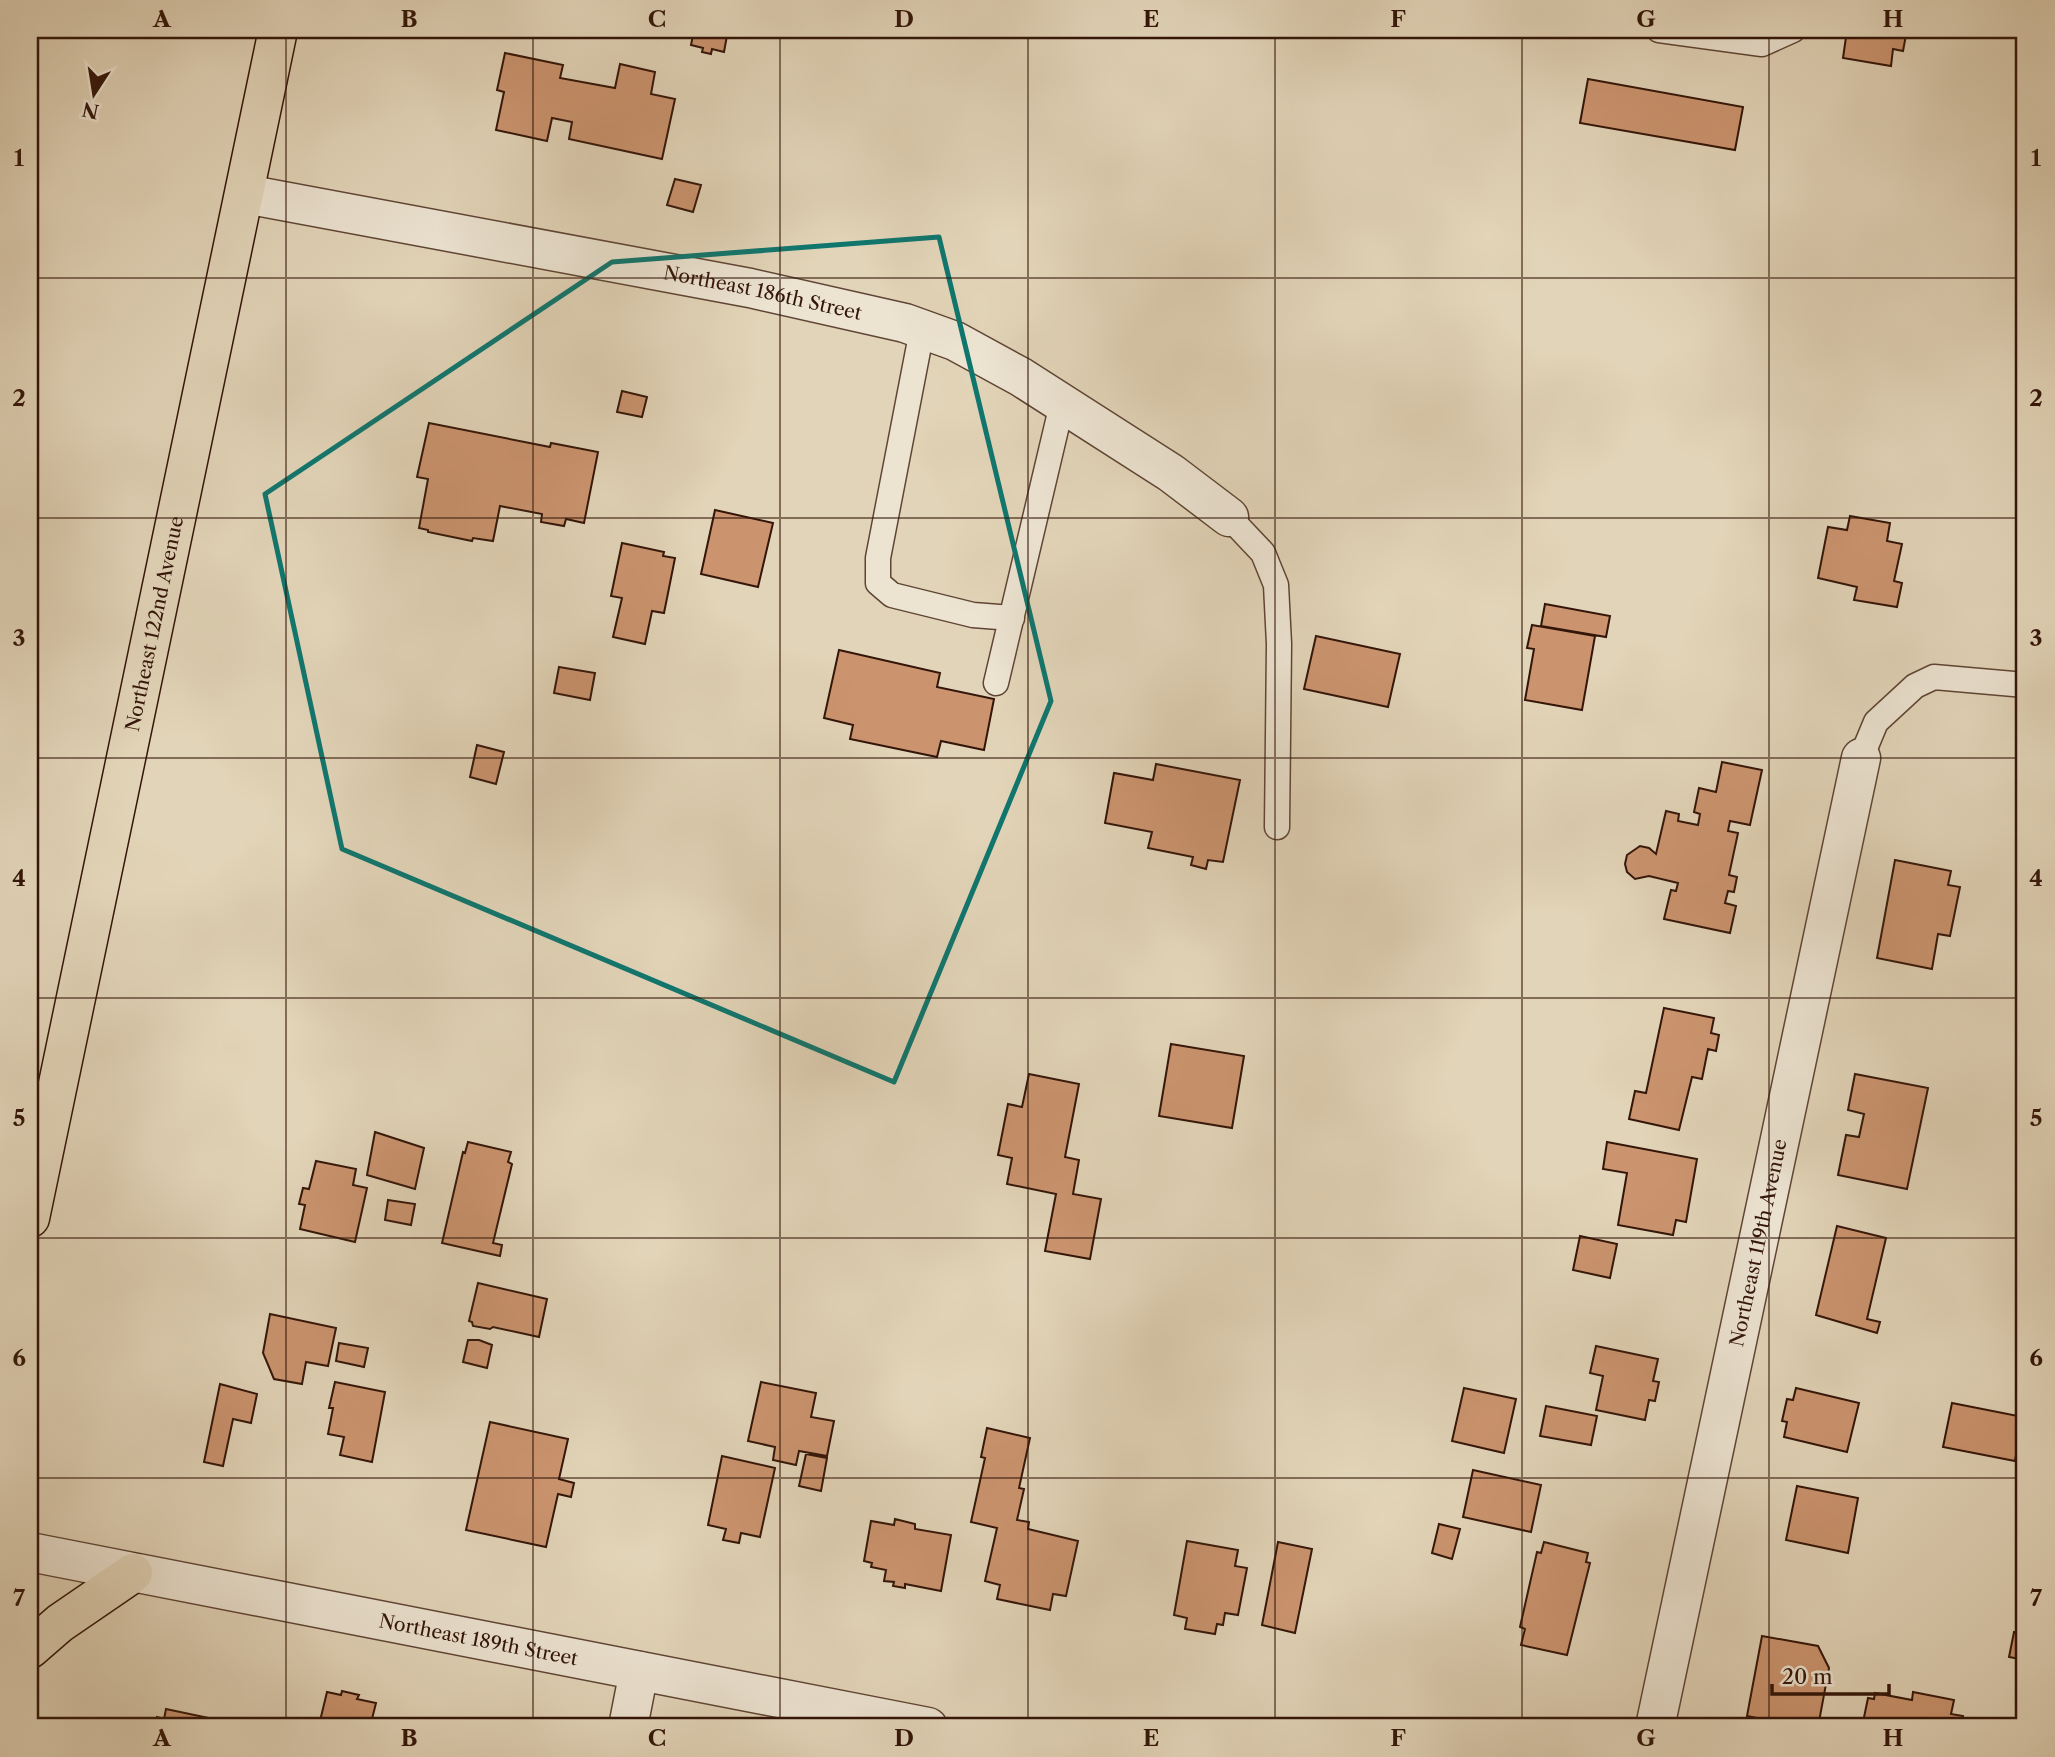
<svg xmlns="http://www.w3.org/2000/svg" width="2055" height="1757" font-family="'Libre Caslon Text',serif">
<rect width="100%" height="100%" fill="#e2d4b8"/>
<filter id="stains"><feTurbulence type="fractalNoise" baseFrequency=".00286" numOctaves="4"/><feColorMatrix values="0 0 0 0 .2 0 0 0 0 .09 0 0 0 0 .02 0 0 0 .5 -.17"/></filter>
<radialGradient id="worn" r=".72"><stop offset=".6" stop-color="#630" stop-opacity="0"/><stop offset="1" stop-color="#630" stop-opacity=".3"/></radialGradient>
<path fill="#cb946f" stroke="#331509" stroke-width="2" d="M694,30H728L724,52L712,49L711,54L702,52L703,48L691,45Z
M1847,30H1896V33L1906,35L1903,51L1893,49L1891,66L1843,58Z
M505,53L563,65L560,78L615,88L620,64L655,72L651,94L675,99L662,159L569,139L572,122L552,118L547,141L496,130L504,92L497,90Z
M1588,79L1743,107L1735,150L1580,123Z
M675,179L701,185L693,212L667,205Z
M622,391L647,397L642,417L617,412Z
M429,423L550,447L551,443L598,452L584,523L566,519L564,526L541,522L542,514L500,506L493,541L473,538L472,541L428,532V530L419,528L428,479L417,477Z
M715,510L773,523L758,587L701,574Z
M1850,516L1890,523L1887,541L1902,544L1894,581L1902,583L1897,607L1854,600L1857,587L1818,578L1828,527L1847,530Z
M622,543L664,552L663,556L675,558L664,613L652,611L645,644L613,637L622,598L611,596Z
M1545,604L1610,616L1606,637L1541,626Z
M1532,625L1595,636L1582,710L1525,700L1534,649L1527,648Z
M1316,636L1400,654L1388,707L1304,689Z
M839,650L940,673L937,687L994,699L984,750L941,741L937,757L850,739L853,725L824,718Z
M559,667L595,673L590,700L554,693Z
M477,745L504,752L496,784L470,777Z
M1722,762L1762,770L1750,825L1730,821L1728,831L1738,833L1729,875L1737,877L1734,892L1728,891L1725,903L1736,906L1730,933L1664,919L1671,890L1676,891L1678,883L1649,876L1635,879L1627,872L1625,864L1627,855L1640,846L1649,848L1656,854L1666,811L1679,814L1678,821L1698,825L1700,814L1694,812L1699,788L1716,792Z
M1156,764L1240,780L1223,862L1208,860L1206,869L1191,865L1193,857L1148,848L1152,832L1105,823L1114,773L1153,780Z
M1895,860L1951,871L1948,885L1960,887L1950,936L1938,934L1932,969L1877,958Z
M1664,1008L1714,1018L1711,1033L1719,1035L1716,1051L1708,1049L1702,1079L1692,1077L1679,1130L1629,1119L1635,1091L1646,1093Z
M1171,1044L1244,1056L1232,1128L1159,1116Z
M1029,1074L1079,1084L1065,1157L1079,1160L1073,1194L1101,1199L1090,1259L1045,1251L1056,1194L1007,1184L1012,1158L998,1155L1008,1104L1022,1107Z
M1855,1074L1928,1088L1907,1189L1838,1175L1846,1135L1859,1137L1864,1114L1848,1110Z
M375,1132L424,1148L415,1189L367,1175Z
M468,1142L511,1152L508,1162L512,1164L493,1243L502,1245L500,1256L442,1243L463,1152L465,1153Z
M1607,1142L1697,1159L1686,1222L1676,1220L1673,1235L1618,1225L1627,1173L1603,1169Z
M316,1161L356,1169L353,1185L367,1188L355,1242L300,1229L305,1205L299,1204L303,1188L309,1189Z
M388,1200L415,1204L411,1225L385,1220Z
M1837,1226L1886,1238L1867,1319L1880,1322L1877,1333L1816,1315Z
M1580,1236L1617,1244L1610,1278L1573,1270Z
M478,1283L547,1299L539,1337L493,1327L490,1329L473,1326L472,1322L469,1321Z
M270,1314L336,1328L328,1366L306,1362L302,1384L274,1379L263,1353Z
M468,1340H479L492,1345L487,1368L463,1362Z
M339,1343L368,1348L364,1367L336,1361Z
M1596,1346L1658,1359L1653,1381L1659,1382L1655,1401L1649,1400L1645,1420L1596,1410L1603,1376L1590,1373Z
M335,1382L385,1392L372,1462L340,1455L344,1437L328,1434L333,1408H329Z
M761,1382L816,1393L811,1417L834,1421L827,1456L799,1451L796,1465L773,1460L775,1447L748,1441Z
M220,1384L257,1394L251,1423L233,1419L223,1466L204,1462Z
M1464,1388L1516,1399L1504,1453L1452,1441Z
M1796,1388L1859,1403L1847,1452L1784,1437L1787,1422L1782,1421L1787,1399L1793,1400Z
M1952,1403L2023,1417L2015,1461L1943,1447Z
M1546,1406L1597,1416L1591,1445L1540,1436Z
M490,1422L568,1439L559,1479L574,1483L571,1497L558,1494L546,1547L466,1530Z
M987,1428L1030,1438L1019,1488L1024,1489L1017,1520L1029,1522L1028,1529L1078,1541L1066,1596L1053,1594L1050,1610L997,1599L1000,1585L985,1581L997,1528L971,1522L985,1458L981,1457Z
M806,1454L827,1458L821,1491L799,1486Z
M722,1456L775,1468L760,1537L741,1533L739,1543L723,1540L726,1529L708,1525Z
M1473,1470L1541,1485L1531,1532L1463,1517Z
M1797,1486L1858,1498L1848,1553L1786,1540Z
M895,1519L915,1524V1529L951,1535L941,1591L905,1584V1588L893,1586L894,1582L884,1581L886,1570L871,1567L872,1563L864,1561L871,1521L894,1525Z
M1439,1524L1460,1529L1452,1559L1432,1553Z
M1187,1541L1238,1550L1235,1566L1247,1568L1238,1615L1225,1613L1223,1625L1217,1624L1215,1634L1185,1629L1187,1618L1174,1615Z
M1278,1542L1312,1549L1295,1633L1262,1625Z
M1544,1542L1588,1553L1586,1562L1590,1563L1567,1655L1521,1645L1525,1629L1520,1627L1537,1552L1541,1553Z
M2014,1632L2025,1635V1660L2009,1657Z
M1762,1636L1818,1646L1829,1668L1818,1727H1803L1747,1716Z
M342,1691L359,1695L357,1699L376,1703L370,1727H310L312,1719L320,1721L327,1692L341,1695Z
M1913,1692L1954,1700L1951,1714L1963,1716L1961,1727H1862L1868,1698L1874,1699L1875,1693L1912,1700Z
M166,1709L223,1721L222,1727H155L157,1717L164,1719Z"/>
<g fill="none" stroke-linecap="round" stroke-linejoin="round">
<g stroke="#5f4535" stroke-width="27">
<path id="service" d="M1659,30L1762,44L1793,30
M922,330L878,558V583L892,595L973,615L1012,618
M1229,517L1263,553L1276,585L1279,644L1277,827
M996,683L1062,404
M1861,758L1876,722L1915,686L1934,677L2025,685"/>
</g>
<g stroke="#5f4535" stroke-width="41">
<g id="minor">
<path id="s1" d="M245,194L750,288L905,323L955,341L1021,377L1171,473L1229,517"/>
<path d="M628,1727L639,1671"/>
<path id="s2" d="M1655,1727L1861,758"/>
</g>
</g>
<g stroke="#5f4535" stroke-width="41">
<g id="tertiary">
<path id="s3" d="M30,1552L928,1727"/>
</g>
</g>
<g stroke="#331509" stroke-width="41">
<g id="trunk">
<path id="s4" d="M30,1218L278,30"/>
<path d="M30,1649L60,1623L133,1573"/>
</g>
</g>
<use href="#service" stroke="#ece3d1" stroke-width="24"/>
<use href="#minor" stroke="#ece3d1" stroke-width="38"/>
<use href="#tertiary" stroke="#ece3d1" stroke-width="38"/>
<use href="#trunk" stroke="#e2d4b8" stroke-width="38"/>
</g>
<path fill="none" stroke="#0f766e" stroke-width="5" stroke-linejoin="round" d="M939,237L1051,701L894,1082L342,849L265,494L612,262Z"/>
<path fill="none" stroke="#331509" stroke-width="2" stroke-opacity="0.55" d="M286,30V1727M533,30V1727M780,30V1727M1028,30V1727M1275,30V1727M1522,30V1727M1769,30V1727M30,278H2025M30,518H2025M30,758H2025M30,998H2025M30,1238H2025M30,1478H2025"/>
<g text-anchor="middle" stroke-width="5" stroke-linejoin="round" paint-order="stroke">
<g font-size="19" fill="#331509" stroke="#ece3d1">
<text dy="7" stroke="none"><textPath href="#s1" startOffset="527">Northeast 186th Street</textPath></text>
<text dy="7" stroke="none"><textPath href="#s4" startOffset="607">Northeast 122nd Avenue</textPath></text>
<text dy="7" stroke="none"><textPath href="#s2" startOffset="495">Northeast 119th Avenue</textPath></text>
<text dy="7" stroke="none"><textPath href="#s3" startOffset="457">Northeast 189th Street</textPath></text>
</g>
</g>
<rect width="2055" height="1757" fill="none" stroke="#e2d4b8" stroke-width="77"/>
<g transform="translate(94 94) rotate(192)" stroke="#ece3d1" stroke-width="5" paint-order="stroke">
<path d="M0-5L12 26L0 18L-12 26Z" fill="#331509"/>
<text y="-10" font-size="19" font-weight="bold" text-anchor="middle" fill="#331509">N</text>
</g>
<path d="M1772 1684v10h117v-10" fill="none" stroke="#331509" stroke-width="3.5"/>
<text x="1782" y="1684" font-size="21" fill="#331509" stroke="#ece3d1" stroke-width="5" paint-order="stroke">20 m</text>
<rect x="38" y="38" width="1978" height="1680" fill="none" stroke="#331509" stroke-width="2.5"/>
<g font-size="23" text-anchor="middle" font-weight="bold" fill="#331509">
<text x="162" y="27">A</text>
<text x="409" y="27">B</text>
<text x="657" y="27">C</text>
<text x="904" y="27">D</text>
<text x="1151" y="27">E</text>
<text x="1398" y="27">F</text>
<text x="1646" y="27">G</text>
<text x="1893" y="27">H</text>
<text x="19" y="166">1</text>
<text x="2036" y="166">1</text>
<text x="19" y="406">2</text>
<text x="2036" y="406">2</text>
<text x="19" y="646">3</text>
<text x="2036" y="646">3</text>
<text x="19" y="886">4</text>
<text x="2036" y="886">4</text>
<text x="19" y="1126">5</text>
<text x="2036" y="1126">5</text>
<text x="19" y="1366">6</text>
<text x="2036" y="1366">6</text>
<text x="19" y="1606">7</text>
<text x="2036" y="1606">7</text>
<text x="162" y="1746">A</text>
<text x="409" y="1746">B</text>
<text x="657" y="1746">C</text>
<text x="904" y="1746">D</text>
<text x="1151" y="1746">E</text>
<text x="1398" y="1746">F</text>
<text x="1646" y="1746">G</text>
<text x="1893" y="1746">H</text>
</g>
<rect width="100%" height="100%" filter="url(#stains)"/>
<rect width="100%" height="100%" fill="url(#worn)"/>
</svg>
